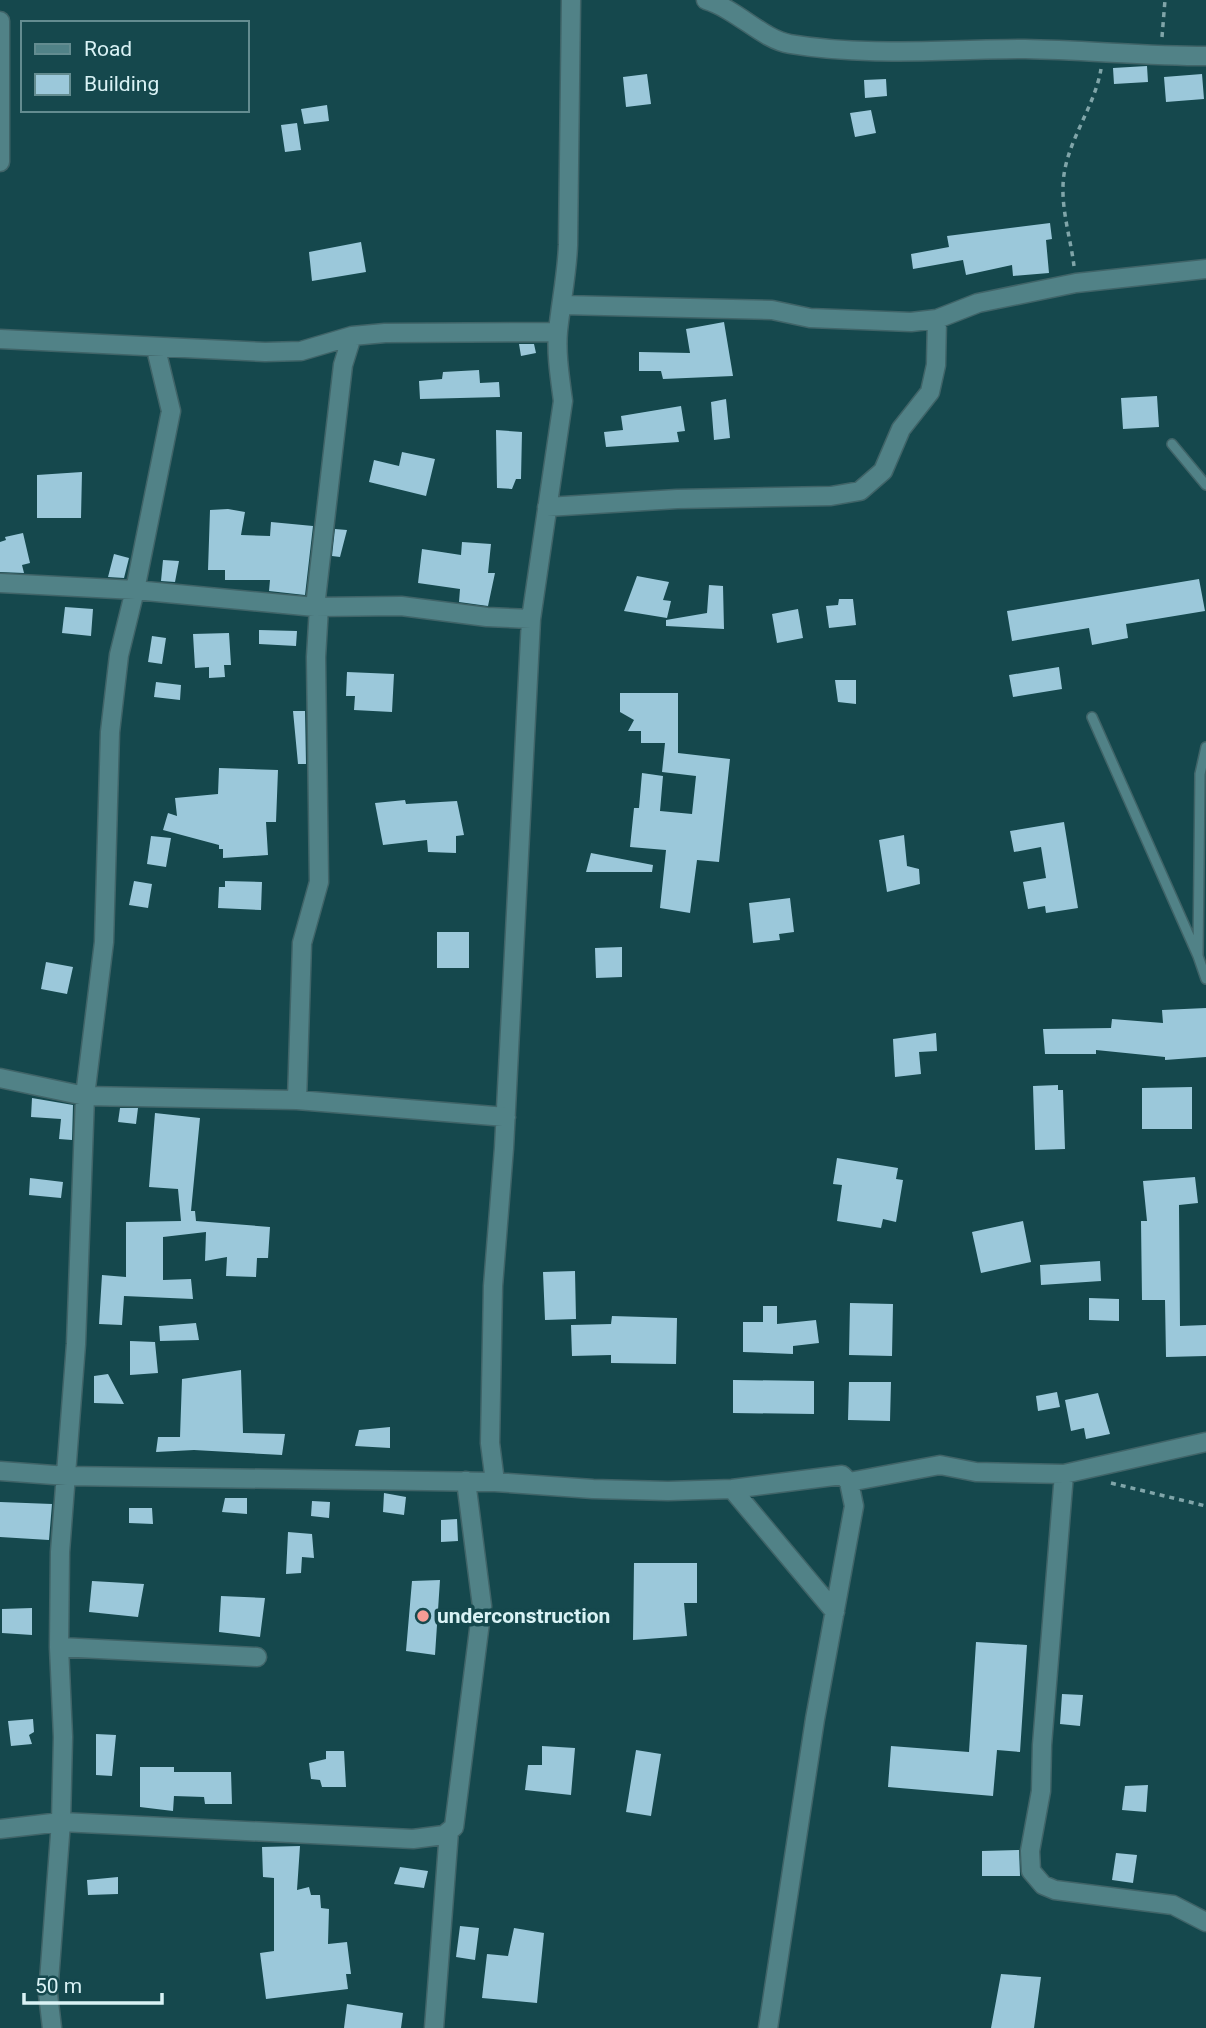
<svg xmlns="http://www.w3.org/2000/svg" width="1206" height="2028" font-family="Roboto,sans-serif">
<rect width="100%" height="100%" fill="#15484d"/>
<path fill="#9bc8da" d="M1147,66L1148,82L1114,84L1113,68Z
M647,74L651,104L626,107L623,77Z
M1202,74L1204,99L1166,102L1164,77Z
M886,79L887,96L865,98L864,80Z
M327,105L329,121L304,124L301,109Z
M871,110L876,133L855,137L850,113Z
M297,123L301,150L285,152L281,125Z
M1050,223L1052,239L1046,240L1049,273L1013,276L1012,265L966,275L963,260L913,269L911,254L949,247L947,236Z
M361,242L366,272L312,281L309,252Z
M724,322L733,376L663,379L661,371H639V352L690,353L686,329Z
M519,344H534L536,353L521,356Z
M479,370L480,383L499,382L500,397L420,399L419,381L442,379L443,372Z
M1157,396L1159,427L1123,429L1121,398Z
M726,399L730,438L714,440L711,402Z
M681,406L685,431L677,432L679,442L606,447L604,432L623,430L621,416Z
M496,430L522,432L521,479H516L512,489L497,488Z
M402,452L435,459L426,496L369,482L374,460L399,466Z
M82,472L81,518H37V475Z
M228,509L245,512L241,535L270,536L271,522L313,526L305,595L269,591L270,580H225V570H208L210,510Z
M335,529L347,530L340,557L332,556Z
M23,533L30,563L22,565L24,573L0,572V542L6,540L5,537Z
M462,542L491,544L488,573H495L488,606L459,602L460,589L418,583L422,549L461,555Z
M114,554L129,558L124,578L108,577Z
M163,560L179,561L175,582L161,581Z
M637,576L669,582L663,600L671,601L667,618L624,611Z
M1199,579L1205,611L1126,624L1128,638L1092,645L1089,628L1012,641L1007,611Z
M709,585L723,586L724,629L666,626V620L707,613Z
M839,599H853L856,625L829,628L826,606L838,605Z
M65,607L93,609L91,636L62,633Z
M798,609L803,638L777,643L772,614Z
M259,630L297,631L296,646L259,644Z
M229,633L231,665H224L225,677L209,678V667L195,668L193,634Z
M152,636L166,638L162,664L148,662Z
M1059,667L1062,689L1013,697L1009,675Z
M347,672L394,674L392,712L354,710L355,696H346Z
M835,680H856V704L838,702Z
M156,682L181,685L180,700L154,697Z
M620,693H678V753L730,759L719,862L697,860L690,913L660,908L666,850L630,847L634,808H639L642,773L663,776L660,811L692,814L696,776L662,772L665,743H641V731H628L634,720L620,712Z
M293,711H305L306,764H298Z
M219,768L278,770L276,822H266L268,855L223,858V849H219V845L163,830L168,813L177,816L175,798L218,794Z
M405,800L406,804L457,801L464,835L456,836V853L428,852L427,840L383,845L375,803Z
M1064,822L1078,908L1046,913L1045,906L1028,909L1023,882L1046,878L1041,847L1014,852L1010,831Z
M904,835L907,866L919,869L920,884L887,892L879,840Z
M151,836L171,838L166,867L147,864Z
M591,853L653,865L652,872H586Z
M134,881L152,884L148,908L129,905Z
M225,881L262,882L261,910L218,908L219,887H225Z
M790,898L794,932L779,934L780,940L753,943L749,903Z
M437,932H469V968H437Z
M622,947V977L596,978L595,948Z
M46,962L73,967L67,994L41,989Z
M1206,1008V1057L1165,1060V1057L1096,1050V1054H1045L1043,1029L1111,1028L1112,1019L1163,1023L1162,1010Z
M936,1033L937,1051L919,1052L921,1074L895,1077L893,1039Z
M1058,1085V1090H1063L1065,1149L1035,1150L1033,1086Z
M1192,1087V1129H1142V1088Z
M32,1098L73,1105L72,1140L59,1139L61,1119L31,1117Z
M120,1108H138L136,1124L118,1122Z
M155,1113L200,1118L191,1211H195L196,1221L270,1227L268,1258H257L256,1277L226,1276L227,1257L205,1261L206,1232L163,1237V1280L191,1279L193,1299L124,1296L122,1325L99,1324L102,1275L126,1277V1222L181,1221L178,1189L149,1187Z
M837,1158L898,1168L896,1179L903,1180L896,1222L883,1219L881,1228L837,1221L842,1185L833,1184Z
M1195,1177L1198,1203L1179,1205L1180,1326L1206,1325V1356L1166,1357L1165,1300H1142L1141,1221H1147L1143,1181Z
M30,1178L63,1182L61,1198L29,1195Z
M1023,1221L1031,1262L981,1273L972,1232Z
M1100,1261L1101,1281L1041,1285L1040,1265Z
M575,1271L576,1319L545,1320L543,1272Z
M1089,1298L1119,1299V1321L1089,1320Z
M850,1303L893,1304L892,1356L849,1355Z
M763,1306H777V1324L816,1320L819,1343L793,1346V1354L743,1352V1322H763Z
M612,1316L677,1318L676,1364L611,1363V1355L572,1356L571,1325L611,1324Z
M196,1323L199,1340L160,1341L159,1326Z
M130,1341L155,1342L158,1373L130,1375Z
M241,1370L243,1433L285,1434L282,1455L194,1450L156,1452L158,1437H180L182,1379Z
M108,1374L124,1404L94,1403V1376Z
M733,1380L814,1381V1414L733,1413Z
M849,1382H891L890,1421L848,1420Z
M1057,1392L1060,1407L1038,1411L1036,1396Z
M1098,1393L1110,1434L1086,1439L1084,1428L1071,1431L1065,1400Z
M390,1427V1448L355,1446L359,1430Z
M384,1493L406,1497L404,1515L383,1512Z
M225,1498H247V1514L222,1512Z
M312,1501L330,1502L329,1518L311,1516Z
M0,1502L52,1504L49,1540L0,1537Z
M129,1508H152L153,1524L129,1523Z
M457,1519L458,1541L441,1542V1520Z
M288,1532L312,1534L314,1558L302,1557L301,1573L286,1574Z
M634,1563H697V1603H684L687,1636L633,1640Z
M440,1580L435,1655L406,1651L412,1581Z
M92,1581L144,1584L138,1617L89,1612Z
M221,1596L265,1598L260,1637L219,1632Z
M32,1608V1635L2,1633V1609Z
M976,1642L1027,1645L1020,1752L997,1750L993,1796L888,1787L891,1746L969,1752Z
M1062,1694L1083,1695L1080,1726L1060,1724Z
M33,1719L34,1732L29,1735L32,1744L11,1746L8,1721Z
M96,1734L116,1735L112,1776L96,1775Z
M542,1746L575,1748L571,1795L525,1790L528,1765H542Z
M636,1750L661,1754L651,1816L626,1812Z
M326,1751H344L346,1787H322L320,1780L311,1779L309,1763L326,1759Z
M140,1767H174V1772H231L232,1804H205L204,1797L174,1796L173,1811L140,1807Z
M1148,1785L1146,1812L1122,1810L1125,1786Z
M300,1846L297,1890L309,1887L311,1895H320L321,1908L329,1909L328,1944L347,1942L351,1974H346L348,1989L266,1999L260,1953L274,1951V1878L263,1877L262,1847Z
M1019,1850L1020,1876H982V1851Z
M1116,1853L1137,1855L1133,1883L1112,1880Z
M400,1867L428,1871L424,1888L394,1884Z
M118,1877V1894L88,1895L87,1880Z
M460,1926L479,1928L475,1960L456,1957Z
M514,1928L544,1933L537,2003L482,1998L487,1954L508,1956Z
M1001,1974L1041,1977L1034,2028H991Z
M347,2004L403,2013L401,2028H344Z"/>
<g fill="none" stroke-linecap="round" stroke-linejoin="round">
<g stroke="#406468" stroke-width="12">
<path id="lane" d="M1172,444L1206,485
M1092,717L1198,956
M1206,747L1200,774L1198,956L1206,979"/>
</g>
<g stroke="#406468" stroke-width="21">
<path id="street" d="M706,0C738,10 762,39 790,44C867,57 948,49 1025,49C1085,50 1145,56 1206,56
M0,21V162
M562,305L772,310L810,318L911,322L937,319L978,303L1076,283L1206,269
M0,339L265,352L301,351L352,336L385,333L558,332
M547,507L677,499L831,496L860,491L883,471L901,429L930,392L936,365L937,319
M0,583L135,590L315,607L401,606L487,617L531,619
M315,607L343,365L352,336
M0,1078L85,1096L297,1100L506,1117
M297,1100L302,943L319,882L316,657L319,607
M0,1471L67,1476L495,1482L593,1489L668,1491L732,1489L842,1475L849,1482L854,1506L815,1719L768,2028
M1064,1474L1042,1745L1041,1791L1030,1851L1031,1871L1043,1885L1055,1890L1173,1905L1206,1922
M495,1482L490,1443L493,1286L504,1148L531,619L563,401C560,378 556,354 558,331C561,302 567,274 568,245L571,0
M849,1482L940,1465L976,1472L1064,1474L1206,1442
M732,1489L835,1612
M59,1647L257,1657
M0,1829L61,1822L413,1839L444,1835L454,1827L482,1606L466,1481
M52,2028L48,1994L61,1822L63,1737L59,1647L60,1552L76,1344L85,1096L104,942L110,732L119,655L135,590L171,411L156,349
M434,2028L449,1831"/>
</g>
<path stroke="#80a5a9" stroke-width="3.5" stroke-dasharray="5 5" stroke-linecap="butt" d="M1162,37L1165,0
M1074,266C1071,241 1062,212 1063,186C1064,144 1094,110 1101,69
M1111,1483L1206,1506"/>
<use href="#lane" stroke="#518287" stroke-width="9"/>
<use href="#street" stroke="#518287" stroke-width="18"/>
</g>
<circle fill="#f59c95" stroke="#15484d" stroke-width="2.5" cx="423" cy="1616" r="7"/>
<g text-anchor="middle" stroke-width="7" stroke-linejoin="round" paint-order="stroke">
<g font-size="21" font-weight="bold" fill="#d9f2f5" stroke="#15484d" text-anchor="start">
<text x="437" y="1623">underconstruction</text>
</g>
</g>
<rect x="21" y="21" width="228" height="91" fill="#15484d" stroke="#638c90" stroke-width="2"/>
<rect x="35" y="44" width="35" height="10" fill="#518287" stroke="#638c90" stroke-width="2"/>
<text x="84" y="56" font-size="21" fill="#d9f2f5">Road</text>
<rect x="35" y="74" width="35" height="21" fill="#9bc8da" stroke="#638c90" stroke-width="2"/>
<text x="84" y="91" font-size="21" fill="#d9f2f5">Building</text>
<path d="M24 1993v10h138v-10" fill="none" stroke="#d9f2f5" stroke-width="3.5"/>
<text x="35" y="1993" font-size="21" fill="#d9f2f5" stroke="#15484d" stroke-width="5" paint-order="stroke">50 m</text>
</svg>
